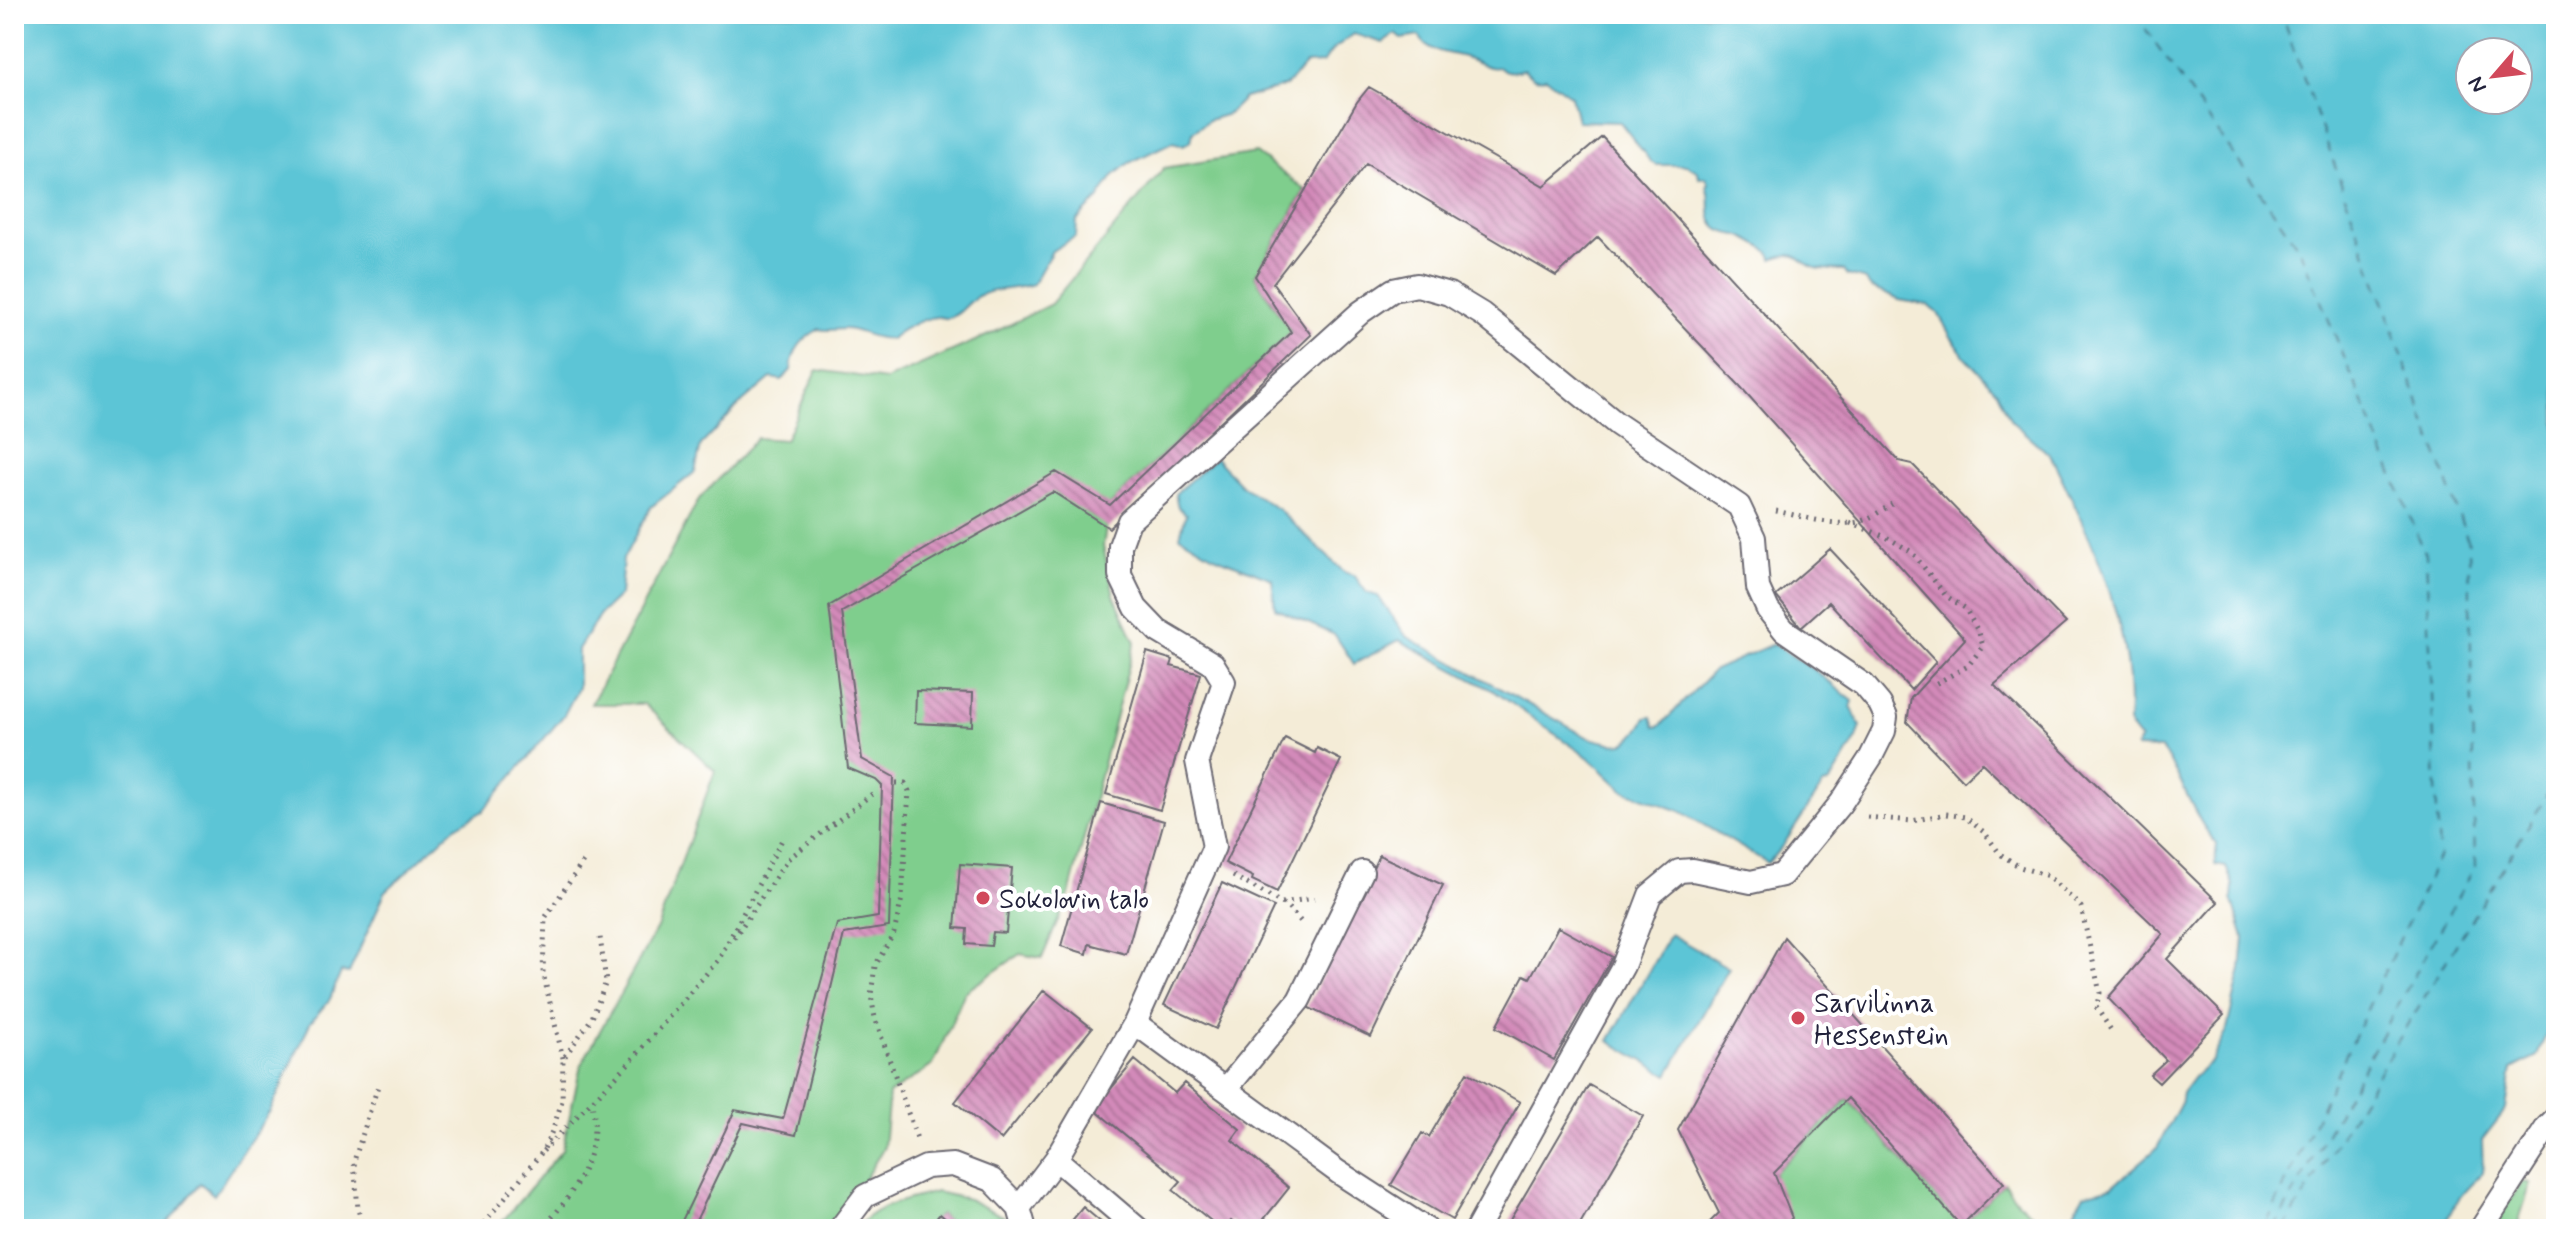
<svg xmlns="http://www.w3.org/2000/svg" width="2570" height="1243" font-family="Mynerve,sans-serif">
<defs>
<pattern id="building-back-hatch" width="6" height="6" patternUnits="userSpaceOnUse" patternTransform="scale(2)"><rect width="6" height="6" fill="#d38ab9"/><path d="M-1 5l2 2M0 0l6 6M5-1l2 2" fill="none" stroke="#ab7098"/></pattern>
</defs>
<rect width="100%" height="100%" fill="#fff"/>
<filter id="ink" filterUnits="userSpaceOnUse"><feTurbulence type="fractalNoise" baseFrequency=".0125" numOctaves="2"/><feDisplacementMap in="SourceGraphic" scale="16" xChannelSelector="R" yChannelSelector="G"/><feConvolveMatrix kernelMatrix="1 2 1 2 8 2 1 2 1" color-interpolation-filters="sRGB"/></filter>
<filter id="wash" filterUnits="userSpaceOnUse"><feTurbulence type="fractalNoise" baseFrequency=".006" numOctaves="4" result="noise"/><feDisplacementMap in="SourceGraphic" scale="32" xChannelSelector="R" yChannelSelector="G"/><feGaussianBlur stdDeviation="1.8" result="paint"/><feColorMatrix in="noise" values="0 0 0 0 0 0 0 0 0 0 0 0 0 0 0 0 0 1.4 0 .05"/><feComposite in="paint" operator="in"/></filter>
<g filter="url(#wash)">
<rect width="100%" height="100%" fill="#f4ecd7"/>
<path fill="#7fce8d" stroke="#507864" stroke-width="2" d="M1256,153L1305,190L1255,276L1291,332L1110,505L1103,546L1114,595L1135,642L1069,895L1042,958L1020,954L965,992L933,1065L889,1094L884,1147L857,1192L831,1229H496L562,1150L581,1065L657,928L715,771L644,704H591L699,499L757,438L785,440L817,370L886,380L991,334L1051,304L1164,168Z
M1848,1099L1961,1225L2004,1183L2017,1201L2045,1226L2041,1229H1781L1774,1173Z
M2523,1182L2531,1183L2516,1229H2489Z
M936,1192L968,1199L1005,1217L994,1229H958L940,1214L927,1229H857C871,1205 911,1199 936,1192Z"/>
<path fill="#5bc5d6" stroke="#3e7488" stroke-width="2" fill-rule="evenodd" d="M14,14H2556V999L2553,1018L2537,1056L2512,1069L2506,1109L2482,1140L2483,1173C2465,1189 2451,1205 2444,1229H2079L2081,1226L2073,1213L2084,1194L2112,1187L2157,1148L2180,1105L2182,1093L2194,1077L2211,1062L2226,1033L2241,969L2244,938L2232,899L2233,885L2226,867L2215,865L2217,844C2192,817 2184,778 2161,749L2136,748L2140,739L2128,724C2136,633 2093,542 2054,462L2050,455L2011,421L1997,391L1965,357L1950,335L1938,313L1928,305L1899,300L1870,287L1866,280L1848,275L1844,270C1835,270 1825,270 1816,268C1797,263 1802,248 1772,259L1770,252C1761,247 1751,240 1741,236C1728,232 1715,234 1711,217C1708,206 1712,196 1707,186L1709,183L1706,177L1699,178L1698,172L1687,165H1656L1651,162L1620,122L1577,121L1571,96L1546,78C1535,80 1531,77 1524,69C1516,72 1506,73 1499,67C1487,69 1482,63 1470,59C1451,51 1431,56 1419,36L1402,39L1396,34L1383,43L1354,34L1333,49L1323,63L1306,64L1286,86L1244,98L1228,114L1209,120L1193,132L1191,141L1183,145L1172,142L1129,163L1113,176L1099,198L1077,220L1076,236L1052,251L1033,284C1016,290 995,287 978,296C968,301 960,316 948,318C944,319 940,316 936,317C924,318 899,330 891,339C874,339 868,334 852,330C842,327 831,332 819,329C802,339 792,350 791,370L782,380L771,378L738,406L701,445L695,472L651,507L623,559L620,595L600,614L578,649V688L564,715L483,811L454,828L385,892L349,973L341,972L330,999L310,1023L270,1111L214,1195L200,1183L162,1229H14ZM2470,52H2518V100H2470Z
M1215,458L1242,486L1279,510L1344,572L1354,575L1367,593L1378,596L1406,636L1589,738C1621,746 1628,750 1646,718L1652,717L1655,727L1660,726L1714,670L1773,644L1817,672L1853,701L1851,707L1861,726L1857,738L1830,783L1823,785L1784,844L1768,863L1680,811L1623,790L1589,758L1494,691L1399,640L1354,664L1335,635L1275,608L1272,579L1212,555L1180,536L1186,514L1178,507L1175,494Z
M1670,934L1729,968L1668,1075L1609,1041Z"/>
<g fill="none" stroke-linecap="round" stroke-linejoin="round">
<path stroke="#365b71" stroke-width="2" stroke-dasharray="10 8" stroke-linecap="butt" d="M2135,14L2299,248L2426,555L2439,856L2264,1229
M2274,1229L2475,866L2469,544L2281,14
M2284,1229L2556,780"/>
</g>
<g id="blocks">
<path fill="url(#building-back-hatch)" d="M1369,87L1544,186L1602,137L1899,461L1912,464L2066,623L1994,685L2218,902L2167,959L2224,1015L2159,1083L2150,1075L2166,1060L2108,998L2163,934L1982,763L1963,781L1907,722L1911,698L1965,639L1740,386L1598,237L1556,276L1366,164L1273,283L1311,335L1109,528L1053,492L842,612L862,759L894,777L889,927L844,934L796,1135L743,1123L692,1229H678L735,1110L783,1119L837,924L878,917L882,786L876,780L848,768L829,606L1056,472L1110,505L1291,332L1255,276L1357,102Z
M1830,549L1936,662L1911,690L1829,602L1801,627L1776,596Z
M1147,652L1173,660L1171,666L1201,674L1160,810L1106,794Z
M916,691L973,693L972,726L915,723Z
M1285,738L1315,753L1317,748L1341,760L1277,892L1252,880L1253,877L1225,863Z
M1101,803L1164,821L1126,954L1089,944L1087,954L1061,946Z
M1379,855L1443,885L1371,1037L1307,1007Z
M960,864L1012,868L1006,933L993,932L991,946L966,944L967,929L955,928Z
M1222,883L1274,907L1216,1029L1164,1005Z
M1558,927L1612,957L1554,1060L1496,1027L1524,975L1530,978Z
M1784,937L2004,1183L1961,1226L1848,1098L1774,1173L1792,1218L1781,1229H1703L1719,1213L1678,1130Z
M1044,990L1092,1028L1001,1140L955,1102Z
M1135,1060L1175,1093L1184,1083L1240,1129L1232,1140L1289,1188L1256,1229H1241L1231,1221L1224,1229H1221L1173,1190L1181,1181L1094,1109Z
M1467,1072L1520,1102L1452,1220L1391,1185L1422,1133L1429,1137Z
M1589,1085L1643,1116L1577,1229H1526L1510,1220Z
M1083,1207L1109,1229H1065Z
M940,1214L958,1229H927Z"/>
</g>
</g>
<g filter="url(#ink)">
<use href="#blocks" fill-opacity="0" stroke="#6c6972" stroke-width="2"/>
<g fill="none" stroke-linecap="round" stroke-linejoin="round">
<g stroke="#6c6972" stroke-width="26">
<path id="service" d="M1135,1023L1338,1172L1426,1229
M1227,1088L1299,1000L1362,872
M1056,1159L1138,1229
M1019,1208L1056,1159L1135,1023L1214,847L1197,761L1224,682L1213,664L1158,631L1136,608L1120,575V546L1129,521L1361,312L1393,290L1417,285L1449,294L1482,314L1617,424L1739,506L1754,538L1758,588L1768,610L1784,630L1864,685L1880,704L1886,717L1884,731L1871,757L1841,803L1782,875L1751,882L1693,870L1679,871L1650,895L1623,966L1477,1229
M840,1229L865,1196L926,1167L953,1165L992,1180L1019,1208L1025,1229
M2481,1229L2547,1127L2556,1118"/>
</g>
<path stroke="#6c6972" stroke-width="5" stroke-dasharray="2 6" stroke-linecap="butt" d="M1776,511C1801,516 1833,527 1858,522C1870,519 1882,510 1892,504
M1850,523L1886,537L1912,552L1946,596L1965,608L1979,633L1983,646L1968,666L1933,685
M896,783H905L909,791L902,898L894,933L875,966L871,995L875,1018L917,1139
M1867,817L1912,821L1946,814L1965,817L1985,833L2000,854L2020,867L2048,876L2081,907L2100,993L2096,1007L2111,1030
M1233,876L1287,906L1303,924
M1282,903L1314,898
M734,938L788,859L876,791
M563,1058L543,973L545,918L585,859
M543,1151L632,1060L719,959L784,836
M363,1229L358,1209L354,1161L378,1086
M479,1229L543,1151L553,1129L562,1101L563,1059L592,1018L606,982L600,937
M541,1229C567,1203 593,1166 594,1128C595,1120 593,1110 592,1102"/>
<use href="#service" stroke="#fff" stroke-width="22"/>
</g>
</g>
<g fill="#d1495b" stroke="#fff" stroke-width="3">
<circle cx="983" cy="898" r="8"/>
<circle cx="1798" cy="1018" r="8"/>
</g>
<g text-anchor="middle" stroke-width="8" stroke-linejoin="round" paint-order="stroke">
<g font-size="28" fill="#22223b" stroke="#fff" text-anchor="start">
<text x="999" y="908">Sokolovin talo</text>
<text x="1814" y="1012">Sarvilinna<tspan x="1814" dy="32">Hessenstein</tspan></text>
</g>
</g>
<rect width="2570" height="1243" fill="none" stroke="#fff" stroke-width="48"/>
<g transform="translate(2494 76) rotate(242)"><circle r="38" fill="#ffffff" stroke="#a7a7b1" stroke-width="2"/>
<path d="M0-6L14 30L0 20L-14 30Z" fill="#d1495b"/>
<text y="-12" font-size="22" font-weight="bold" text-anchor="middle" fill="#22223b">N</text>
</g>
</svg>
